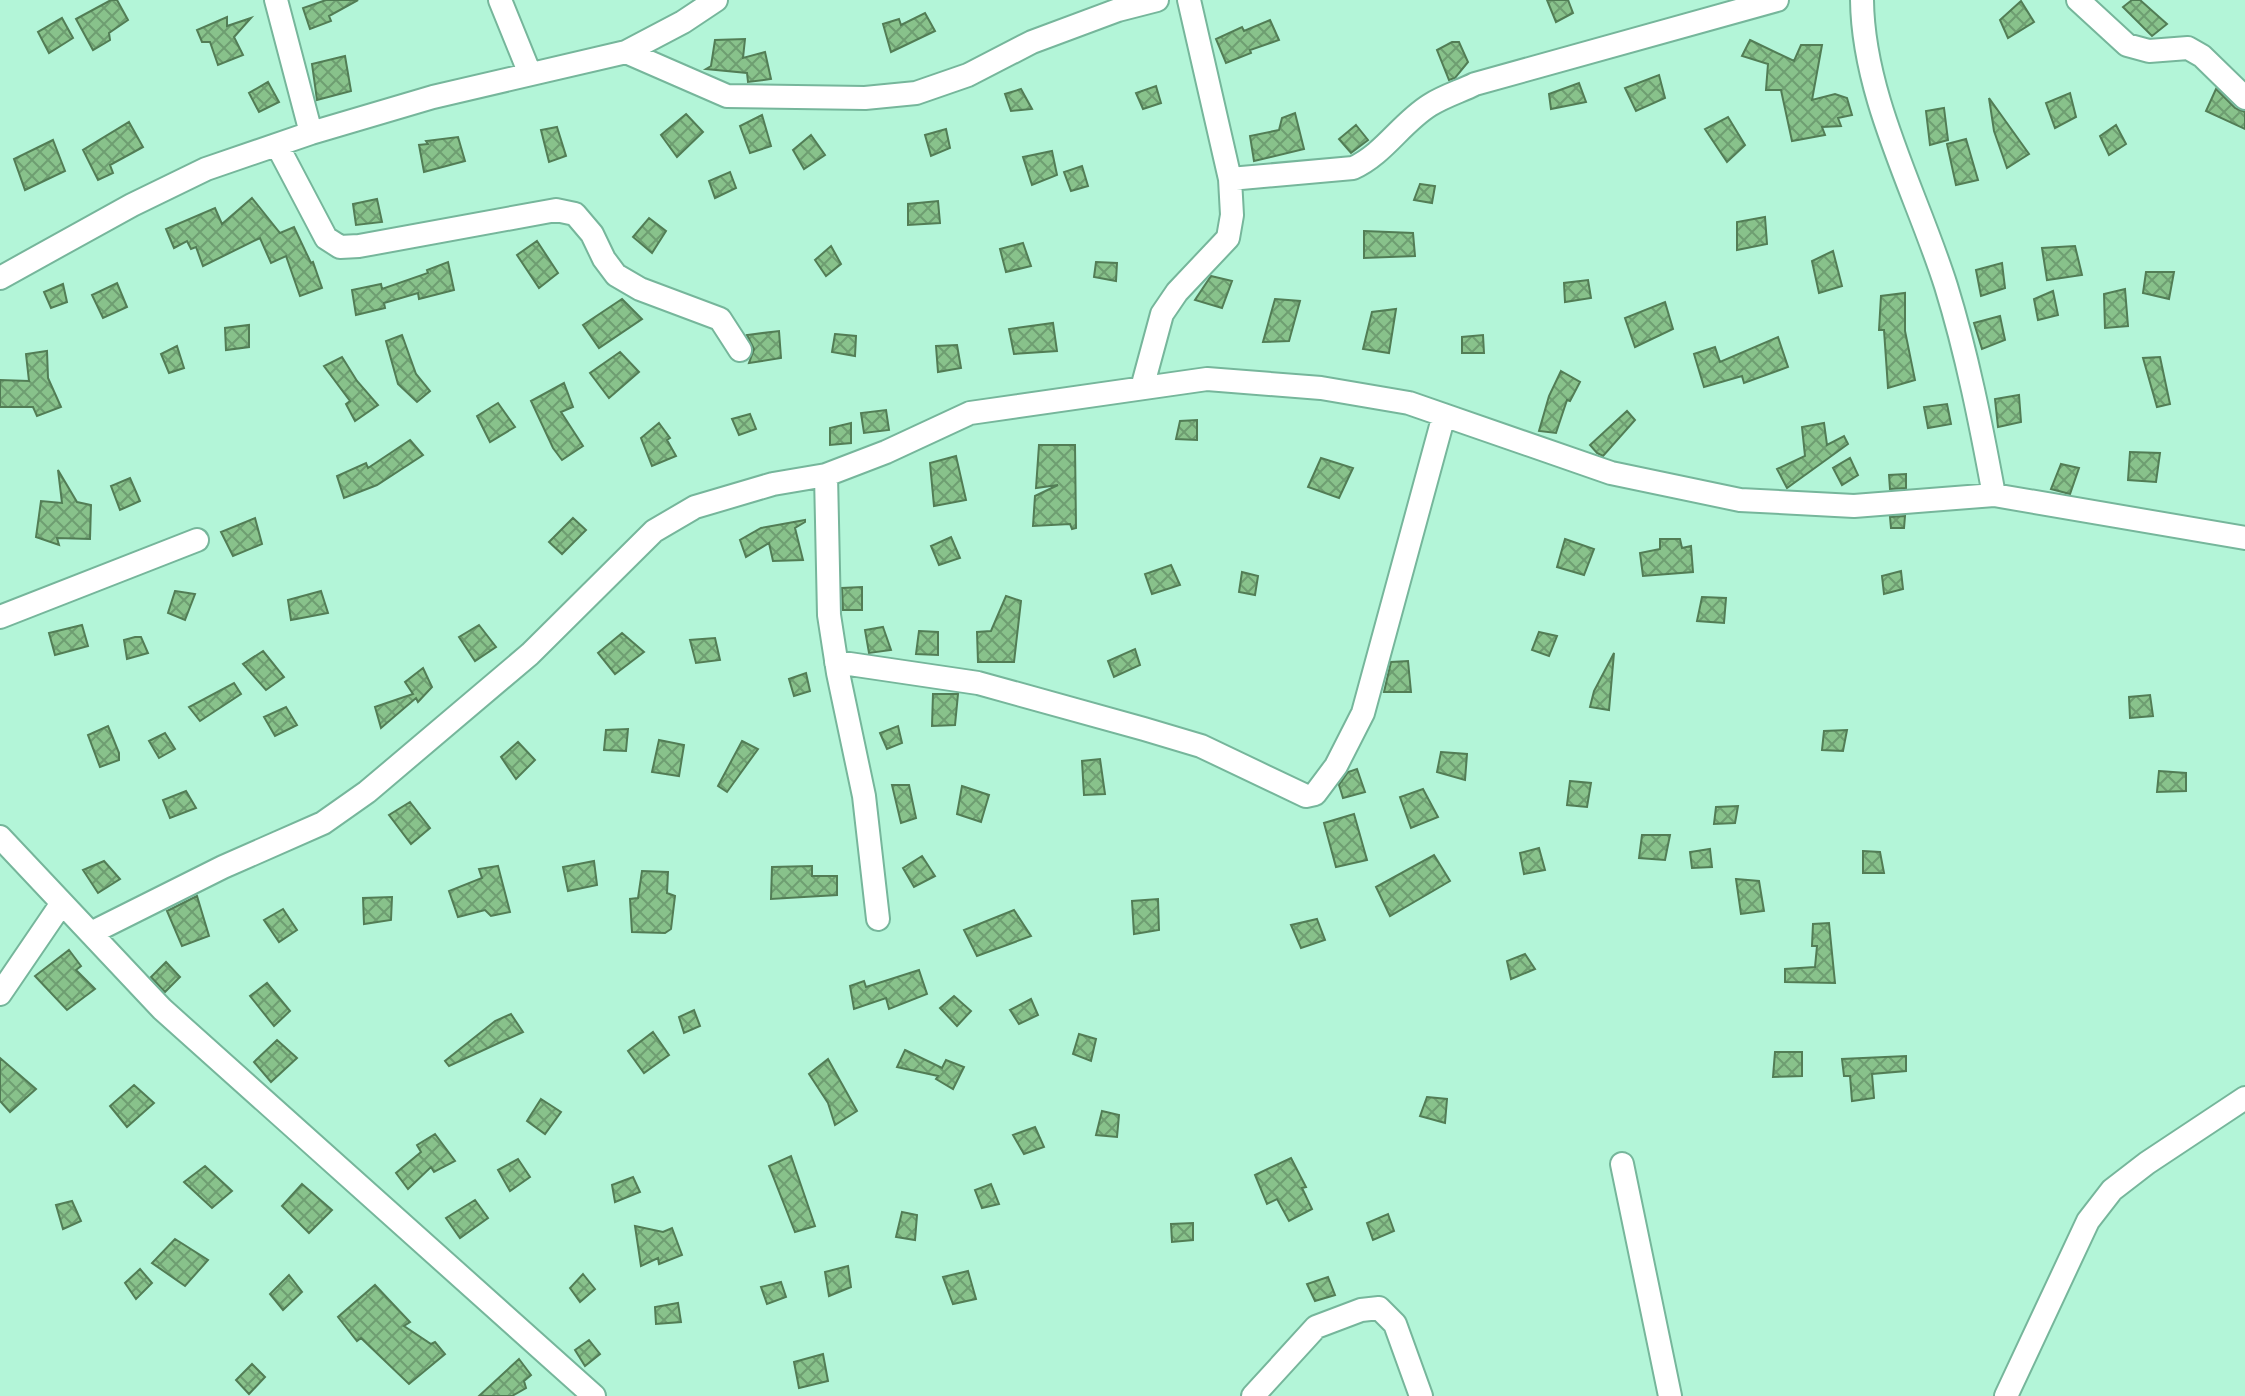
<svg xmlns="http://www.w3.org/2000/svg" width="2245" height="1396" font-family="'Public Sans',sans-serif">
<defs>
<pattern id="building-cross-hatch" width="8" height="8" patternUnits="userSpaceOnUse" patternTransform="scale(2)"><rect width="8" height="8" fill="#88c28b"/><path d="M0 0l8 8M0 8l8-8" fill="none" stroke="#6e9e71"/></pattern>
</defs>
<rect width="100%" height="100%" fill="#b3f5d8"/>
<path fill="url(#building-cross-hatch)" stroke="#527d55" stroke-width="2" d="M111,0H117L128,20L109,33L110,40L93,50L76,19Z
M326,0H358L329,16L331,21L310,29L303,8Z
M1547,0H1568L1573,13L1556,22Z
M2132,0H2140L2167,24L2152,36L2123,7Z
M2021,1L2034,22L2008,38L2000,20Z
M925,13L935,31L891,52L883,24L899,19L901,25Z
M227,17V26L251,18L234,37L243,55L218,65L210,42H202L197,30Z
M62,18L73,38L49,53L38,32Z
M1270,20L1279,40L1250,50L1251,53L1226,63L1216,39L1242,27L1244,31Z
M745,39L743,58L765,52L771,79L748,82L747,73L706,69L711,66L715,40Z
M1750,40L1794,61L1801,45H1822L1812,100L1835,94L1847,98L1852,115L1838,118L1841,126L1822,127L1825,135L1792,141L1781,90H1766L1768,64L1742,56Z
M1452,42H1459L1468,62L1455,78L1449,80L1437,50Z
M345,56L351,91L317,100L312,64Z
M1659,75L1665,98L1636,111L1625,88Z
M268,82L279,102L259,112L249,93Z
M1579,83L1586,102L1551,109L1549,94Z
M1156,86L1161,103L1143,109L1136,93Z
M1021,89L1032,109L1011,111L1005,94Z
M2216,89L2235,108L2245,112V129L2206,111Z
M2070,93L2076,117L2055,128L2046,103Z
M1989,98L2029,154L2007,168L1994,131Z
M1944,108L1948,140L1930,145L1926,111Z
M1295,113L1304,149L1254,161L1250,136L1279,130L1282,118Z
M686,114L703,132L677,157L661,135Z
M762,115L771,146L750,153L740,126Z
M1728,117L1745,145L1727,162L1705,129Z
M129,122L143,147L110,165L113,173L98,180L83,150Z
M1356,125L1368,140L1351,153L1339,139Z
M2116,125L2126,144L2109,155L2100,136Z
M557,127L566,156L549,162L541,130Z
M946,129L950,148L931,156L925,135Z
M811,135L825,155L804,169L793,150Z
M458,137L465,161L424,172L419,145L428,144L426,141Z
M1966,139L1978,180L1956,185L1947,144Z
M53,140L65,171L25,190L14,159Z
M1052,151L1057,175L1032,185L1023,157Z
M1082,166L1088,186L1071,191L1064,172Z
M730,172L736,188L715,198L709,181Z
M1420,184L1435,186L1432,203L1414,200Z
M252,198L280,233L294,227L311,263L313,262L322,288L300,296L286,256L271,263L260,238L203,266L196,247L191,249L187,241L174,248L166,229L215,208L222,224Z
M377,199L382,222L356,225L353,204Z
M938,201L940,223L908,225V204Z
M1765,217L1767,244L1737,250V222Z
M649,218L666,231L652,253L633,237Z
M1364,231L1413,233L1415,256L1364,258Z
M537,241L558,273L539,288L517,255Z
M1023,243L1031,266L1006,272L1000,249Z
M831,246L841,264L826,276L815,260Z
M2075,246L2082,275L2047,280L2042,248Z
M1833,251L1842,286L1819,293L1812,261Z
M448,262L454,290L419,299L418,293L384,303L385,308L356,315L352,290L381,284L382,289L428,273L427,270Z
M1096,262L1117,263L1116,281L1094,277Z
M2002,263L2005,288L1981,296L1976,270Z
M2146,272H2174L2169,299L2143,293Z
M1211,276L1232,281L1222,308L1195,300Z
M1588,280L1591,298L1565,302L1564,283Z
M117,283L127,307L103,318L92,295Z
M63,284L67,302L51,308L44,292Z
M2125,289L2128,326L2105,328L2104,294Z
M2053,291L2058,315L2038,320L2034,299Z
M1905,293V331L1915,380L1888,388L1884,330H1879L1881,296Z
M622,299L642,319L599,348L583,325Z
M1275,299L1300,301L1289,341L1263,342Z
M1665,302L1673,329L1635,347L1625,318Z
M1396,309L1389,353L1363,349L1372,312Z
M2000,316L2005,340L1982,349L1974,323Z
M1053,323L1057,351L1014,354L1009,329Z
M249,325V347L226,350L225,328Z
M779,331L781,358L749,363L754,349L747,335Z
M835,334L856,336L855,356L832,352Z
M402,335L416,374L430,391L417,402L398,384L386,341Z
M1483,335L1484,353H1462V337Z
M1778,337L1788,367L1744,383L1742,376L1704,387L1694,354L1715,347L1720,362Z
M957,345L961,368L938,372L936,346Z
M177,346L184,368L169,373L161,354Z
M47,351L48,378L61,407L37,416L33,407H0V380L29,381L26,354Z
M620,352L639,372L609,398L590,373Z
M342,357L357,381L378,405L355,421L346,404L350,401L324,366Z
M2160,357L2170,404L2157,407L2143,358Z
M1561,371L1580,382L1570,401L1567,400L1556,433L1539,431L1549,396Z
M564,383L573,407L561,412L583,446L562,460L553,448L531,401Z
M2019,395L2021,422L1998,427L1995,399Z
M498,403L515,427L490,442L477,416Z
M1947,404L1951,424L1928,428L1924,407Z
M886,410L889,430L864,433L861,413Z
M1627,411L1635,420L1603,456L1597,453L1590,445Z
M750,414L756,429L739,435L732,419Z
M1197,420V440L1176,439L1180,421Z
M659,423L670,438L667,440L676,456L652,466L641,438Z
M851,423V443L830,445V428Z
M1824,423L1827,445L1844,436L1848,444L1787,488L1777,469L1805,456L1802,427Z
M410,440L423,455L377,485L344,498L337,476L366,463L368,468Z
M1039,445H1075L1076,528L1072,529L1070,524L1033,526L1035,496L1058,485L1036,488Z
M2130,452L2160,453L2156,482L2128,480Z
M956,456L966,500L934,506L930,463Z
M1321,458L1353,468L1339,498L1308,487Z
M1850,458L1858,475L1842,485L1833,468Z
M2061,464L2079,468L2070,494L2051,489Z
M58,470L77,502L91,505L90,539L57,538L59,545L36,537L41,501L62,503Z
M1906,474V488L1890,489L1889,475Z
M130,478L140,501L120,510L111,486Z
M1905,516L1904,528H1891L1890,517Z
M255,518L262,544L233,556L221,532Z
M573,518L586,530L562,554L549,542Z
M805,520V522L795,528L803,560L773,561L769,543L746,557L740,540L761,528Z
M951,537L960,558L939,565L931,546Z
M1565,539L1594,549L1584,575L1557,567Z
M1660,539H1680L1682,548L1691,546L1693,572L1643,576L1640,553L1660,549Z
M1171,565L1180,585L1152,594L1145,574Z
M1901,571L1903,589L1884,594L1882,576Z
M1242,572L1258,576L1255,595L1239,592Z
M862,587V610H843L842,588Z
M175,591L195,594L185,620L168,613Z
M321,591L328,613L291,620L288,600Z
M1006,596L1021,601L1014,662H978L977,632L991,631Z
M1702,597L1726,598L1724,623L1697,621Z
M82,625L88,646L55,655L49,633Z
M479,625L496,647L475,661L459,637Z
M883,627L891,650L869,653L865,630Z
M919,631L938,632V655L916,654Z
M1539,632L1557,636L1549,656L1532,650Z
M622,633L644,652L615,674L598,653Z
M135,637H141L148,653L127,659L124,640Z
M715,638L720,660L696,663L690,640Z
M1135,649L1140,665L1114,677L1108,661Z
M263,651L284,677L266,690L243,664Z
M1614,653L1609,710L1590,707L1594,691Z
M1408,661L1411,692H1384L1391,662Z
M423,668L432,687L418,702L416,698L381,728L375,707L413,694L405,682Z
M806,673L810,691L794,696L789,679Z
M234,683L241,694L200,721L189,707Z
M933,694H958L955,725L932,726Z
M2150,695L2153,716L2130,718L2129,697Z
M286,707L297,725L275,736L264,717Z
M108,726L119,753V760L100,767L88,735Z
M898,726L902,743L887,749L880,733Z
M628,729L626,751L604,750L606,730Z
M1847,730L1843,751L1822,750L1824,731Z
M165,733L175,749L159,758L149,741Z
M659,740L684,745L679,776L652,772Z
M742,741L758,749L727,792L718,786Z
M518,742L535,760L516,779L501,757Z
M1441,752L1467,754L1465,780L1437,772Z
M1100,759L1105,794L1084,795L1082,761Z
M1357,769L1365,792L1343,798L1339,785L1348,772Z
M2159,771L2186,773V791L2157,792Z
M1570,781L1591,783L1587,807L1567,805Z
M892,785H909L916,818L901,823Z
M962,786L989,795L981,822L957,814Z
M1423,789L1438,817L1411,828L1400,797Z
M186,791L196,808L170,818L163,800Z
M410,802L430,828L411,844L389,815Z
M1738,806L1735,823L1714,824L1716,807Z
M1354,814L1367,860L1336,867L1324,823Z
M1642,835H1670L1665,860L1639,858Z
M1539,848L1545,870L1524,874L1520,853Z
M1710,849L1712,867L1692,868L1690,852Z
M1863,851L1880,852L1884,873H1863Z
M1434,855L1450,881L1390,916L1376,887Z
M922,856L935,876L914,887L903,868Z
M104,861L120,879L98,893L83,870Z
M594,861L597,885L568,891L563,867Z
M498,866L510,912L491,916L485,910L458,917L449,891L482,878L479,869Z
M812,866V876H837V895L771,899L772,867Z
M642,871L668,872L667,893L675,896L671,929L665,933L632,932L630,899L638,898Z
M1736,879L1759,881L1764,911L1741,914Z
M197,896L209,936L182,946L167,911Z
M392,897L391,920L364,924L363,898Z
M1158,899L1159,930L1134,934L1132,901Z
M283,909L297,930L279,942L264,920Z
M1014,910L1031,936L977,956L964,930Z
M1317,919L1325,940L1301,948L1291,925Z
M1829,923L1835,983L1785,982V969L1815,967L1817,946H1812L1813,924Z
M69,950L81,966L76,970L95,989L67,1010L35,976Z
M1525,954L1535,969L1511,979L1507,961Z
M166,962L180,977L165,992L151,977Z
M919,970L927,994L889,1009L886,998L854,1009L850,986L864,981L866,987Z
M267,983L290,1011L274,1026L250,996Z
M954,996L971,1011L957,1026L940,1008Z
M1031,999L1038,1015L1019,1024L1010,1010Z
M694,1010L700,1026L684,1033L679,1017Z
M511,1014L523,1032L449,1066L445,1061L495,1021Z
M653,1032L669,1055L644,1073L628,1051Z
M1079,1034L1096,1039L1091,1061L1073,1054Z
M277,1040L297,1058L271,1082L254,1062Z
M905,1050L942,1068L946,1060L964,1067L953,1089L936,1079L938,1076L897,1067Z
M1775,1052H1802V1076L1773,1077Z
M1906,1056V1071L1872,1074L1874,1098L1852,1101L1850,1076H1844L1842,1059Z
M0,1058L36,1089L10,1112L0,1101Z
M828,1059L857,1111L835,1125L828,1103L809,1074Z
M134,1085L154,1103L127,1127L110,1106Z
M1427,1097L1447,1099L1445,1123L1420,1116Z
M541,1099L561,1112L545,1134L527,1121Z
M1102,1111L1119,1115L1117,1137L1096,1135Z
M1035,1127L1044,1147L1024,1154L1013,1135Z
M435,1134L455,1161L434,1172L431,1167L408,1189L396,1173L421,1152L417,1145Z
M791,1156L815,1226L795,1232L769,1166Z
M1291,1158L1306,1187L1302,1188L1312,1209L1289,1221L1277,1199L1267,1204L1255,1175Z
M518,1159L530,1177L510,1191L498,1170Z
M205,1166L232,1191L212,1208L184,1182Z
M633,1177L640,1192L615,1202L612,1185Z
M302,1184L332,1210L309,1233L282,1206Z
M991,1184L999,1204L982,1208L975,1190Z
M475,1200L488,1218L460,1238L446,1218Z
M72,1201L81,1221L63,1229L56,1205Z
M902,1212L917,1215L915,1240L896,1237Z
M1388,1214L1394,1231L1373,1240L1367,1223Z
M1193,1223V1240L1172,1242L1171,1224Z
M635,1226L663,1232L672,1228L682,1255L659,1264L658,1258L641,1266Z
M175,1239L208,1260L185,1286L152,1263Z
M848,1266L851,1287L829,1296L825,1272Z
M140,1269L152,1283L136,1299L125,1283Z
M968,1271L976,1299L953,1304L943,1277Z
M583,1274L595,1289L580,1302L570,1288Z
M289,1275L302,1292L283,1310L270,1294Z
M1328,1277L1335,1295L1315,1301L1307,1284Z
M781,1282L786,1297L767,1304L761,1287Z
M375,1285L410,1322L404,1326L431,1344L435,1342L445,1354L409,1384L361,1338L357,1341L338,1317Z
M678,1303L681,1322L656,1324L655,1307Z
M589,1340L600,1354L585,1366L575,1350Z
M823,1354L828,1381L799,1388L794,1362Z
M519,1359L531,1375L524,1381L526,1388L512,1396H479Z
M252,1364L265,1377L249,1394L236,1380Z"/>
<g fill="none" stroke-linecap="round" stroke-linejoin="round">
<g stroke="#76b69b" stroke-width="26">
<path id="street" d="M276,0L311,133
M500,0L530,74
M1862,0C1863,97 1917,194 1946,286C1967,354 1981,425 1994,495
M2078,0L2127,45L2149,51L2188,48L2202,56L2245,98
M626,52L727,96L865,98L916,93L968,75L1032,42L1118,10L1157,0
M277,145L326,238L340,247L359,246L556,210L575,214L592,234L604,259L616,275L640,289L720,319L740,350
M1230,179L1353,168C1384,154 1401,123 1430,105C1444,96 1461,91 1475,84L1777,0
M0,278L132,205L206,169L311,133L433,97L626,52L683,22L716,0
M1142,388L1162,314L1177,292L1228,238L1232,215L1230,179L1189,0
M826,475L829,615L838,673L864,796L878,919
M0,617L197,540
M836,662L978,683L1144,729L1201,746L1306,796L1315,794L1336,766L1363,713L1444,415
M0,837L162,1009L594,1396
M91,933L223,867L323,823L367,792L530,654L654,531L695,507L773,484L826,475L886,452L970,413L1207,379L1321,388L1409,403L1611,473L1740,500L1854,506L1994,495L2245,538
M0,994L62,903
M1622,1164L1670,1396
M1253,1396L1316,1327L1361,1310L1379,1308L1395,1324L1421,1396
M2006,1396L2088,1221L2112,1190L2147,1163L2245,1098"/>
</g>
<use href="#street" stroke="#fff" stroke-width="22"/>
</g>
</svg>
